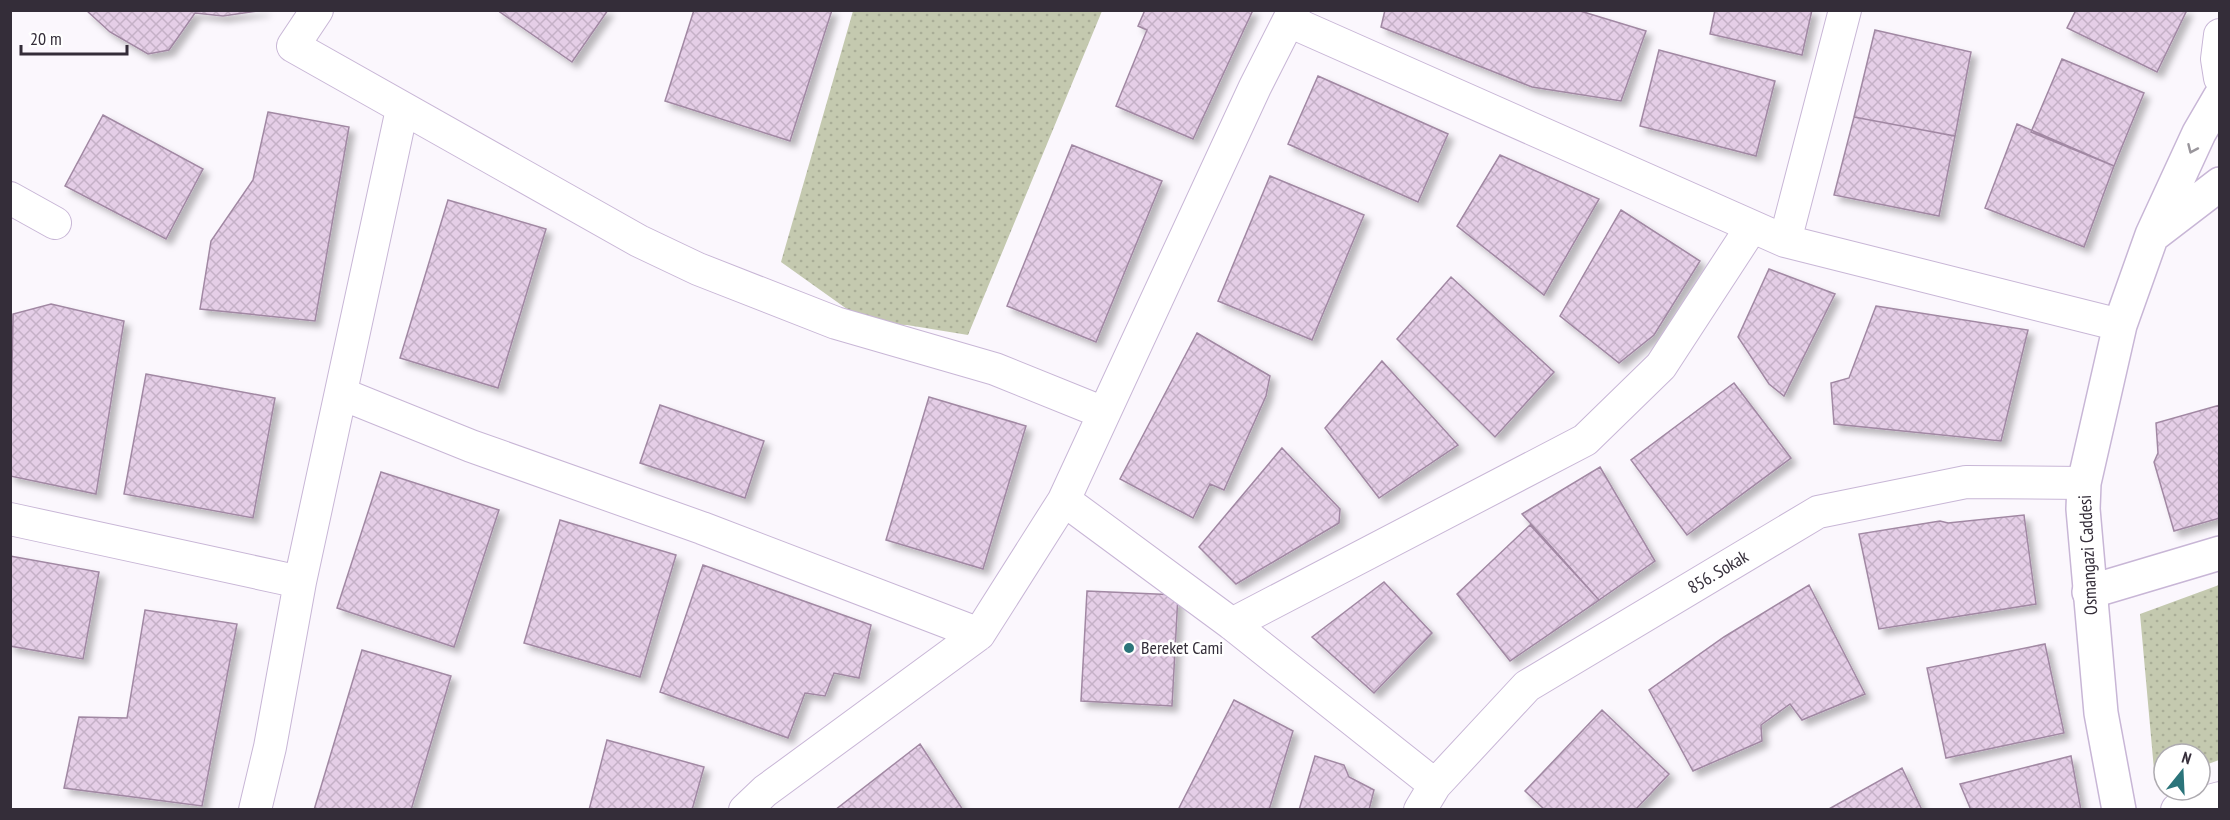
<svg xmlns="http://www.w3.org/2000/svg" width="2230" height="820" font-family="'PT Sans Narrow',sans-serif">
<defs>
<pattern id="park-dots" width="8" height="8" patternUnits="userSpaceOnUse" patternTransform="scale(1.5)"><rect width="8" height="8" fill="#c4c9af"/><path d="M2 2h.1M6 6h.1" fill="none" stroke="#a9ad97" stroke-width="1.8" stroke-linecap="round"/></pattern>
<pattern id="building-cross-hatch" width="8" height="8" patternUnits="userSpaceOnUse" patternTransform="scale(1.5)"><rect width="8" height="8" fill="#e5cee7"/><path d="M0 0l8 8M0 8l8-8" fill="none" stroke="#c5b1c7"/></pattern>
<filter id="shadow"><feDropShadow dx="5.5" dy="5.5" stdDeviation="3" flood-color="#0004"/></filter>
</defs>
<rect width="100%" height="100%" fill="#fbf7fd"/>
<path fill="url(#park-dots)" d="M853,11H1102L968,335L907,325L868,324L781,262Z
M2219,585V760L2200,767V754H2164V778L2155,781L2140,614Z"/>
<path fill="url(#building-cross-hatch)" stroke="#a188a3" stroke-width="1.5" filter="url(#shadow)" d="M86,10H265L223,16L195,13L169,50L148,54L110,32Z
M497,10H608L572,62Z
M694,10H832L790,141L665,101Z
M1145,10H1253L1193,139L1116,106L1147,30L1138,26Z
M1385,10H1577L1646,31L1621,101L1532,87L1381,27Z
M1715,10H1812L1802,55L1710,34Z
M2076,10H2187L2157,72L2067,28Z
M1875,30L1971,52L1955,136L1854,117Z
M1659,50L1775,81L1756,156L1640,126Z
M2062,59L2144,93L2114,166L2031,132Z
M1318,76L1448,134L1418,202L1288,144Z
M268,112L349,127L315,321L200,309L211,241L253,180Z
M103,115L203,169L166,239L65,186Z
M1854,117L1955,136L1939,216L1834,195Z
M2017,124L2114,166L2084,247L1985,208Z
M1072,145L1162,181L1096,342L1007,306Z
M1500,155L1599,199L1544,295L1457,226Z
M1270,176L1364,215L1312,340L1218,301Z
M448,200L546,229L498,388L400,358Z
M1621,210L1700,261L1654,335L1619,363L1560,316Z
M1769,269L1835,294L1784,396L1769,384L1738,337Z
M1451,277L1554,372L1495,437L1397,339Z
M51,304L124,321L96,494L10,476L13,314Z
M1876,306L2028,330L2001,441L1834,424L1831,383L1849,378Z
M1197,333L1270,376L1266,396L1224,490L1210,484L1193,518L1120,479Z
M1382,361L1458,445L1379,498L1325,428Z
M146,374L275,398L253,518L124,494Z
M1734,383L1791,458L1687,535L1631,460Z
M929,397L1026,426L983,569L886,540Z
M660,405L764,441L745,498L640,463Z
M2220,405V518L2174,531L2154,462L2158,453L2156,423Z
M1282,448L1340,509L1339,523L1236,584L1199,547Z
M1600,467L1655,561L1599,600L1522,514Z
M381,472L499,510L454,647L337,608Z
M2024,515L2036,604L1879,629L1859,534L1940,521L1948,523Z
M560,520L676,555L640,677L524,643Z
M1530,525L1599,600L1510,661L1457,594Z
M10,556L99,572L83,659L10,646Z
M703,565L871,625L859,678L834,673L825,696L805,693L788,738L660,692Z
M1384,582L1432,633L1374,693L1312,637Z
M1809,585L1865,694L1802,720L1790,704L1761,725L1762,741L1693,771L1649,690L1724,637Z
M1087,591L1178,595L1172,706L1081,701Z
M145,610L237,624L202,806L64,788L79,717L127,718Z
M2045,644L2064,733L1946,758L1927,668Z
M362,650L451,676L411,810H314Z
M1234,700L1293,731L1269,810H1178Z
M1602,710L1669,774L1635,810H1545L1525,791Z
M607,740L704,767L692,810H589Z
M920,744L963,810H835Z
M1315,756L1344,765L1349,777L1374,790L1369,810H1299Z
M2071,756L2081,810H1971L1960,784Z
M1902,768L1922,810H1827Z"/>
<g fill="none" stroke-linecap="round" stroke-linejoin="round">
<g stroke="#c8b6d6" stroke-width="34">
<path id="minor" d="M317,10L293,46L639,241L698,269L836,323L995,369L1104,413
M1289,21L1785,241L2120,325
M2220,35L2217,59L2220,78
M10,198L55,223
M1785,241L1845,10
M342,394L471,446L702,528L979,634
M1064,500L1232,624L1435,785
M10,519L300,582
M1232,624L1585,440L1661,366L1751,228
M255,810L270,747L300,582L402,109
M745,810L765,791L979,634L1064,500L1255,87L1294,10
M1420,810L1435,785L1527,686L1818,512L1966,482L2084,483
M2177,810L2220,798"/>
</g>
<g stroke="#c8b6d6" stroke-width="36">
<path id="tertiary" d="M2089,592L2220,553"/>
</g>
<g stroke="#c8b6d6" stroke-width="36">
<path id="secondary" d="M2156,233L2220,184
M2119,810L2101,713L2083,509L2084,483L2120,325L2152,235L2199,133L2220,97"/>
</g>
<use href="#minor" stroke="#fff" stroke-width="32"/>
<use href="#tertiary" stroke="#fff" stroke-width="33"/>
<use href="#secondary" stroke="#fff" stroke-width="33"/>
</g>
<defs><path id="oneway-chevron" d="M-2-3.5L2.5 0L-2 3.5" fill="none" stroke-width="1.6" stroke-linecap="round" stroke-linejoin="round" transform="scale(1.5)"/></defs>
<use stroke="#9a969c" href="#oneway-chevron" transform="translate(2192 149) rotate(114)"/>
<circle fill="#2b747a" stroke="#fff" stroke-width="2" cx="1129" cy="648" r="6"/>
<g text-anchor="middle" stroke-width="5" stroke-linejoin="round" paint-order="stroke">
<g font-size="18" fill="#342d39" stroke="#fff">
<text transform="translate(2088 555) rotate(-93)" y="6">Osmangazi Caddesi</text>
<text transform="translate(1718 572) rotate(-31)" y="6">856. Sokak</text>
</g>
<g font-size="18" fill="#342d39" stroke="#fff" text-anchor="start">
<text x="1141" y="654">Bereket Cami</text>
</g>
</g>
<rect width="2230" height="820" fill="none" stroke="#342d39" stroke-width="24"/>
<g transform="translate(2182 772) rotate(18)"><circle r="28" fill="#ffffff" stroke="#aeabb0" stroke-width="1.5"/>
<path d="M0-4.5L10 22L0 15L-10 22Z" fill="#2b747a"/>
<text y="-9" font-size="16" font-weight="bold" text-anchor="middle" fill="#342d39">N</text>
</g>
<path d="M21 45v9h106v-9" fill="none" stroke="#342d39" stroke-width="3"/>
<text x="30" y="45" font-size="18" fill="#342d39" stroke="#ffffff" stroke-width="4.5" paint-order="stroke">20 m</text>
</svg>
